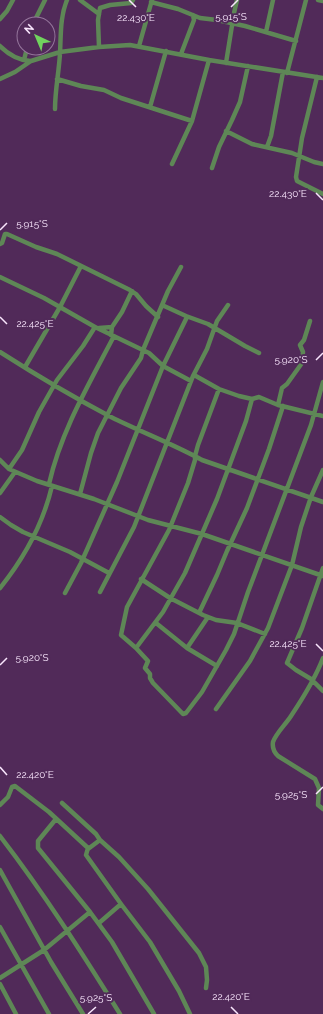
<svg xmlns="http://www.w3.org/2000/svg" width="323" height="1014" font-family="Raleway,sans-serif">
<rect width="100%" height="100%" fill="#512a59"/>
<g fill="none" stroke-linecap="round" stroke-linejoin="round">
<path stroke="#5e8756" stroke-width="4.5" d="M80,0L99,14
M318,0L323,1
M151,2L178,9L200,18L217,20L245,26L296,41
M0,19L7,11L13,0
M33,24L45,0
M266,32L273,0
M0,46C8,54 19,60 30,61
M139,46L152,0
M99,47L98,20L100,8L110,5L131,3L133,0
M181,54L194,20L193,15
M24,60L27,48
M226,63L234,13L237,0
M287,73L306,0
M317,77L302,138L296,177L297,181L323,194
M0,79L15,72L31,61L60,52L99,47L130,45L209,60L323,78
M57,79L81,86L104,90L121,98L192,121
M150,107L166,51
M55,109C55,90 59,72 60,53C61,35 60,17 67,0
M226,131L252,144L292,153L314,162L323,164
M267,147L271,136L283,72
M172,164L192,121L209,60
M212,168L219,147L232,120L240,102L248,66
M0,244L2,243L5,234H7L36,247L57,254L130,290L136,294L146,306L158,317
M0,277L44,298L95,327L149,353L163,366L191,381
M162,305L186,316L208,324L245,346L259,353
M99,328L112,327
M111,335L112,327L122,312L132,291
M0,352C36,375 73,397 111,417C141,432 173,444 202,460L323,502
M25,367L60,307L81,266
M194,375L219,389L239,396L252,399L259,397L278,405L323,416
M219,389L198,445L195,456V460L188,483L169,530L127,607L121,635L136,648L163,612L185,573L217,499L246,421L252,399
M278,405L282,388L287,384L302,363L303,352L300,345L304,340L310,321
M0,460L9,469L37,481L94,499L148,520L202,534L323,576
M9,469L22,450L39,412L57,380L83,346L95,327
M49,484C61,431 89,384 114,336
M0,493L15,472
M80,494L91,453L98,433L121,388L141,358L143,350L168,291L181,267
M0,517L11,525L23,532L70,552L109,573
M323,568L302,628L287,663L296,670L311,679L323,691
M141,579L170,598L203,615L216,620L237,623L265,634
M0,588C25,557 43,524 52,486
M100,592L134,527L193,376L207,349L217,321L228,305
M65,593L81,563L117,482L163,366L187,317
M199,613L217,575L227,551L247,508L269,449L283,406
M156,623L187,648L217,666
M136,648L148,661L145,668L150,674V678L153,683L183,714L186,713L202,692L226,650L234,634L248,592L311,425L323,382
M187,648L208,617
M323,658C315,679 303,698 291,716C286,724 276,733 273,742C272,748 274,752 278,756L315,779L319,788L318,805L323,809
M216,709L250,661L268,628L292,565L301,527L311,497L323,470
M62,803L96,834L100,840L119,857L148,889L199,953L206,967L207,980L206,988
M0,805L8,797L12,787L15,786L49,812L88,848L86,855L121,904
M56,819L38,841V848L90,912L112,942L154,1014
M0,836C44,893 82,953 120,1014
M88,849L100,840
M0,870L51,962L83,1014
M99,923L121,904L150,942L179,991L190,1014
M0,927L49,1014
M0,978L44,950L90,912
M0,984L16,1014"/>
</g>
<path fill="none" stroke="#f9e6fd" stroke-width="1.5" d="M129,0L136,7M231,7L238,0M316,193L323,200M0,230L7,223M0,317L7,324M316,360L323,353M316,644L323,651M0,665L7,658M0,767L7,775M316,794L323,787M231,1007L238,1014M88,1014L96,1007"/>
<g font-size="10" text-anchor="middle" fill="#f9e6fd" stroke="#512a59" stroke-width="4" stroke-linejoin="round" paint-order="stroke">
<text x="231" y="20">5.915°S</text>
<text x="136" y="21">22.430°E</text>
<text x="288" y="197">22.430°E</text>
<text x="32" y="227">5.915°S</text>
<text x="35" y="327">22.425°E</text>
<text x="291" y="363">5.920°S</text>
<text x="288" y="647">22.425°E</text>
<text x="32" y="661">5.920°S</text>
<text x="35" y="778">22.420°E</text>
<text x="291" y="798">5.925°S</text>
<text x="231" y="1000">22.420°E</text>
<text x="96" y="1001">5.925°S</text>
</g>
<g transform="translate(36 36) rotate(316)"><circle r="19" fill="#512a59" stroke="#94759b"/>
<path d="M0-3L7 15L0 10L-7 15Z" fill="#71d35e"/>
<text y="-6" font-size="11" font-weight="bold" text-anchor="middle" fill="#f9e6fd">N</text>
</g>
</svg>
